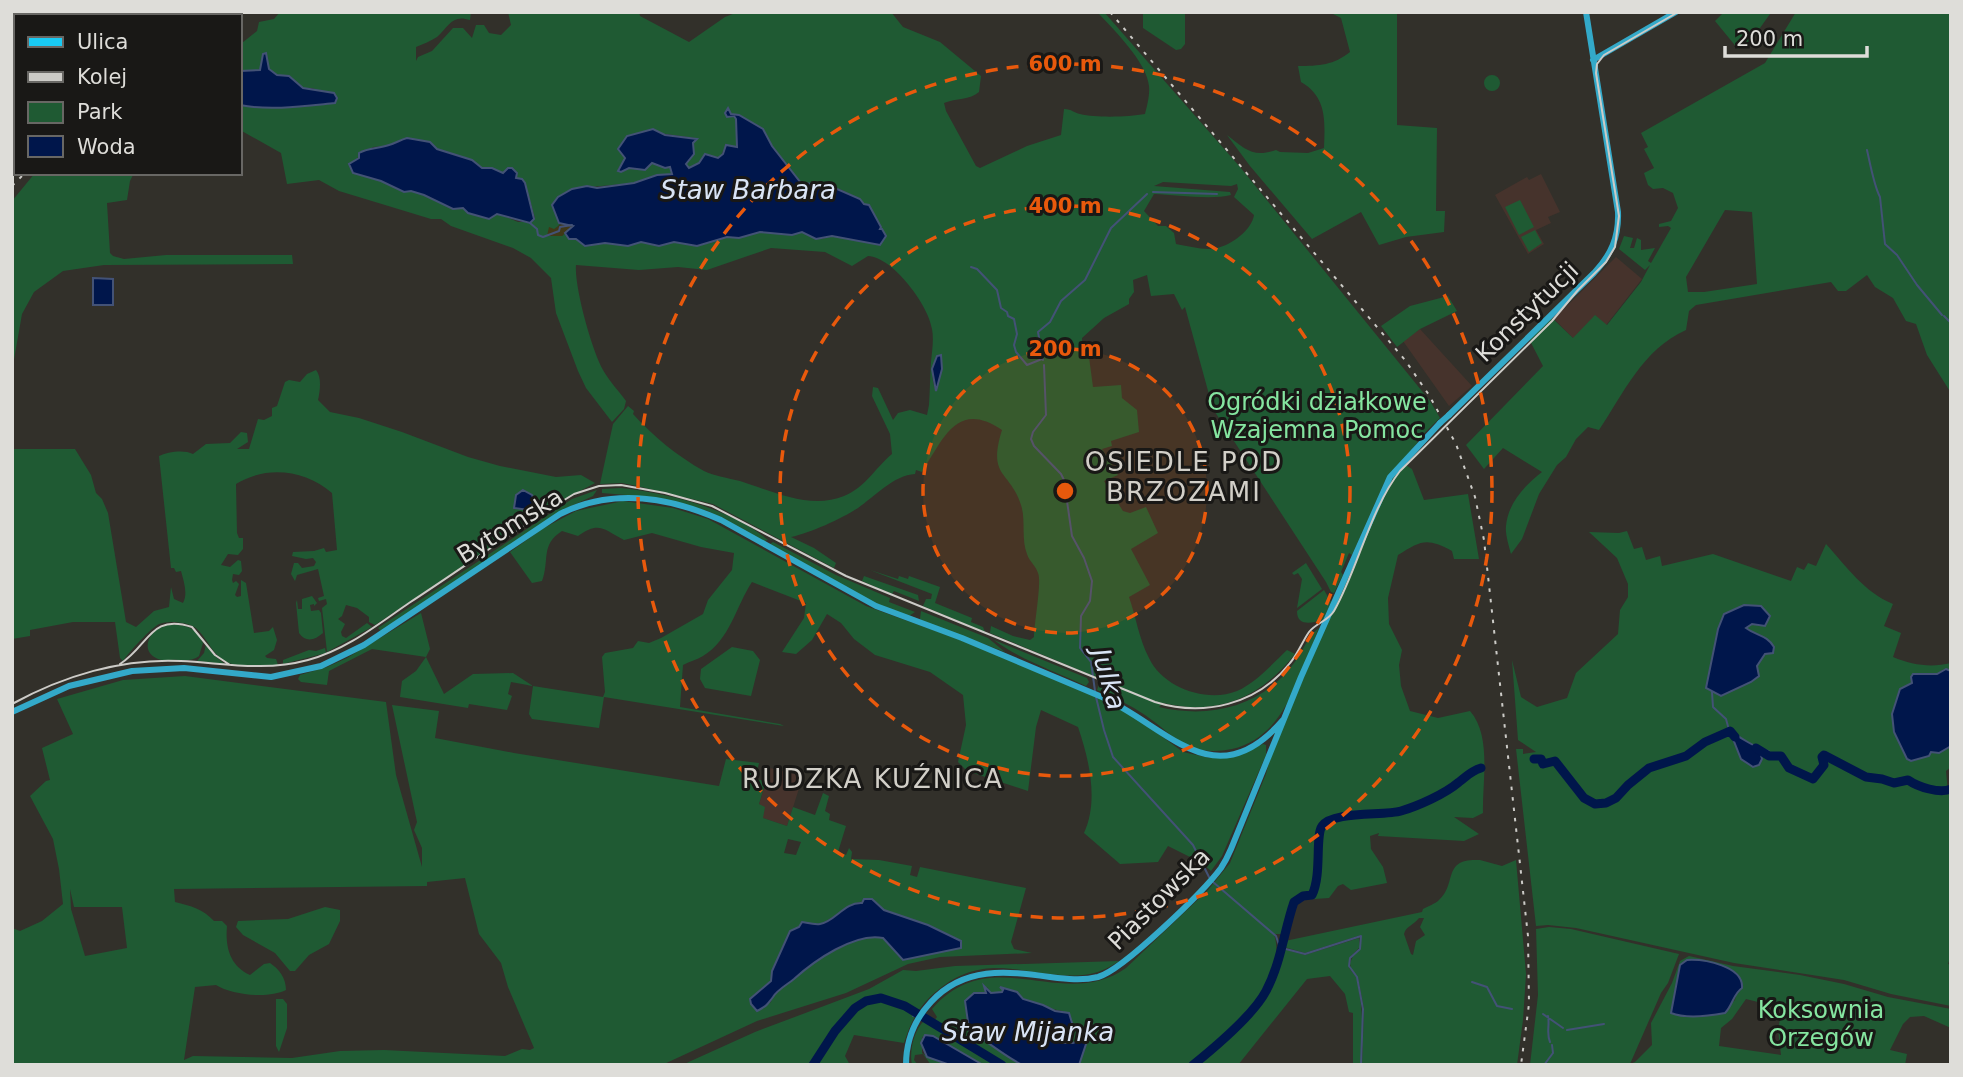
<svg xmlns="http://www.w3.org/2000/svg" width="1963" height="1077" font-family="'DejaVu Sans',sans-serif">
<rect width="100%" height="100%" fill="#32302a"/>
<path fill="#46332c" d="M1541,174L1560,212L1548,217L1551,223L1536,230L1544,244L1528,254L1495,195L1527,177L1529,180Z
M1616,257L1642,279L1586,351L1554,319Z
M1420,329L1472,386L1449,406L1403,341Z
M770,768L803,776L787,826L763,818L759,804Z"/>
<path fill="#1f5a33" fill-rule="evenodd" d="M67,12H148L130,16H62Z
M280,12H471L470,20C452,14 449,26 437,37C431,41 423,44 416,47V61L418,57L432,51L453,28H463L472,38L476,25H484L489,33L501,35L511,25L508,12H639L640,16L689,42L725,17L738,12H891L903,27L940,42L981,76L979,92C970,100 956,98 944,103L946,111L976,166L980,168L1027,146L1061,135L1064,109C1072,109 1074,113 1080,114C1097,118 1128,117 1145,114C1147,106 1150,95 1149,86C1147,62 1113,29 1097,12H1104L1240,167L1430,401L1440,418L1416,441L1418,442L1385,481L1352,555L1349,553L1341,572L1343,575L1334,593L1331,592L1326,582L1213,409L1185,307L1182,310L1174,294L1151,296L1147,275L1133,280L1134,292L1129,299V304L1104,318L1082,338L1083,358L1089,357L1093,387L1121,385L1122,398L1137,410L1139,432L1111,441L1112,446L1102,449L1118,475L1104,481L1123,511L1130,513L1146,507L1158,533L1131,549L1150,585L1129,597C1136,617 1139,639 1149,658C1163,688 1207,703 1237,691C1257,682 1272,664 1287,650L1295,654C1260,698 1218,716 1163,703L1159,707C1210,719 1262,707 1294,663C1303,652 1307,636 1319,628C1300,673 1286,737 1232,749C1217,752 1203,752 1189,746C1173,739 1160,725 1145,715C1130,705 1114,697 1097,690L1101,679L990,633L991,626L1013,636L1030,640L1034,637C1034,624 1042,581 1038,573C1036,566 1029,561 1027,554C1021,539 1026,520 1021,505C1010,470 987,478 1002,430C957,400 944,438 922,472L916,470L915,474C894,475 874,497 858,508C841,519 810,533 791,537L814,548L836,563L834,568L713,504L637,486L622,483L600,484L613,424L628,406L634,411L633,414C653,436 677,456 704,471C714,476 728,478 740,481C772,491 810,510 844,496C866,487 874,469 892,454L890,434L872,396L873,387L878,388L893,420L898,413L910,410L927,415L929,405C930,391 930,376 931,362C932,351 934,340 932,329C929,306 893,257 868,256L852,266L825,252L771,248L707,270L678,267L639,270L576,265C574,286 592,351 603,370C609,381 619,391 626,401L624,409L612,422L586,388L578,371L556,313L551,278L531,258L513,248L451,226L441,219H431L339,191L319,180L287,184L281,153L240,130V105L250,107L315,88H303L289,76L277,75L268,69L263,54L260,70L240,71V42L242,43L257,31L259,22L274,19ZM728,108L731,114L739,115L763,129L772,146L801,183C810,186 819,183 829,186C857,192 881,215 879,245L832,236L822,239L802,232L792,235L760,232L739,238L727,237L697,246L674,242L659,246L641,242L628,246L605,243L585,246L576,239H569L565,232L562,236H549L560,224L553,205L554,201L590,187L634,183L657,175H672L670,167L651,163L634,168L618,169L625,158L620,145L627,136L644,131L695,138L697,140L693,143L694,153L686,164L689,169L699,163L703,156L720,157L726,145L736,148L737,119L734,116L727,117L725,113ZM407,138L433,145L437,149L472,160L482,168L503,173L508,168H512L516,178L522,179L525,183L535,218L528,222H518L502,215L463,208L452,209L424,195L411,191L403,192L381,181L353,173L349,164L373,147L386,146ZM1163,182L1231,186L1237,184L1238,189L1234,197L1254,215C1252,230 1231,245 1217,248C1206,251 1188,246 1176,244L1174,233L1166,226H1158L1144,211L1154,194C1175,195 1212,200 1231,195L1230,192L1154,186ZM937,356H941L942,369L936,391C931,380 931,366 937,356Z
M1143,12H1185V44L1181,49L1176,50L1143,28Z
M1329,12H1397V125L1437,128L1436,211H1445L1444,232L1406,237L1379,245L1361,212L1312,239L1250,166L1227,135C1245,149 1253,158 1276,150L1280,152L1308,153L1324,148C1325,121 1327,97 1301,82L1298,66C1319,66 1334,65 1350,52L1341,18Z
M1724,12H1770V14L1750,42L1738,49L1715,21Z
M1796,12H1951V393L1927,355L1916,324L1906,321L1893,298L1875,287L1867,275L1846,291H1838L1831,282L1696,305L1689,311L1686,330C1642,350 1624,393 1599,430L1588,427L1576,439L1566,457L1557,465L1539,494L1522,539L1511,554C1509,546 1505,534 1506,526C1508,503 1525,485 1542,472L1503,448L1484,469L1466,445L1543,366L1529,339L1550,316L1573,338L1595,315L1607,325L1641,282L1650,265L1645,270L1619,249L1624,236L1633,238L1630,248H1634L1637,238L1641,240V250L1655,248L1648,261L1651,263L1671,228L1668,226L1659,227V224L1671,221L1678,208L1673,193L1663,188L1653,189L1648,185L1644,173L1654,168L1644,149L1648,147L1641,133L1765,63ZM1725,210L1752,212L1757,284L1704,292H1688L1686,277Z
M1484 83a8 8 0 1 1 16 0a8 8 0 1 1-16 0Z
M35,173H134L130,181L127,200L107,203L110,253L113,256L124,259L166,255H292L293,264L104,265L63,271L34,292L22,314L12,371V201Z
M1520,200L1534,227L1519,235L1505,207Z
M1535,230L1542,243L1529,252L1521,237Z
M1448,296L1457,311L1420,329L1397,347L1381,326L1410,306Z
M316,370C322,377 320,391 318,400L330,412L359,418L402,432L468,457L500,466L556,477L581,475L595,483L552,506L375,625L369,622V617L357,608L346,605L342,616L338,619L345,624L341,632L342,636L346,638L367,623L372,627L327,652L322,608L327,604L326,599L319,601L318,598L324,596L318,569L297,575L295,581L291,574L294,563H298L302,568L314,566L316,562L313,558L306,559L292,556L293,552L314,551L324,548L326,552L337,550L332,493C305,470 267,465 236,484L237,533L239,538H243V549L238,555L228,554L221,565L230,567L238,560L241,561L242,571L239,575L233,574L232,580L233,583L236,581L239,584L235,595L237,597L241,596V580L246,583L254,633L269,631L273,627L277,640L274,650L265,656L267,658L276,659L278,665C262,666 244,669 229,663C213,657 208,639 196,628C188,622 169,620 159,624C151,628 128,653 123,661L120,658L115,622H73L30,630V636L12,639V449H75L91,475L96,493L102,499L108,513L126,622L136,627L154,611L169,607L171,587L174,599L183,603C188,594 184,582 181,571L176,572L174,568H171L159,456C167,452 184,449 193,454L206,444L230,443L241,432L247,433L248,442L237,449H249L258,419L264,420L272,416V408L277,406L285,382L289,380L300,382L307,374Z
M1404,464L1412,469L1424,500L1468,494L1479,559H1454L1452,551C1426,537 1421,541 1398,555L1388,598L1389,624L1402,650L1399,665L1401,686L1410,711L1438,718L1470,711C1492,736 1482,782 1483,813L1473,818L1454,817L1479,834L1464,841L1378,836L1379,833L1370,836L1371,849L1383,867L1387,883L1351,890L1343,884L1338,886L1329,898L1299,900C1290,910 1293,925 1282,934H1274C1290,986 1224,1035 1190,1065H1079L1086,1044L1082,1042L1084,1039L1080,1038L1073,1043H1064V1011C1057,1011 1027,1002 1021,998C1014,994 1011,990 1002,987V993H991L987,987L986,993L969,997L965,1005L970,1036L977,1035L1022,1065H1004L934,1021L937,1017L932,1009C992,940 1062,1013 1126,968L1208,890L1230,863L1266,774L1271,755L1324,629L1392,479Z
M621,488C668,493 732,509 768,540L764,541L708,511L651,497L602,493V489Z
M597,490L593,496L567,508L381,631L378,628L572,499Z
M623,501L673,508L708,519L866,606L966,642L1109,702L1138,719L1183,752L1210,758H1227L1238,756L1263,744L1266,745V755L1222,856L1211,871L1202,863L1168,846L1158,862L1120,864L1084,833C1099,801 1089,759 1078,727L1041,710L1036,727L1028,791L967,771L958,762L966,725L963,695L930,672L875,655L854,639L841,623L827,614L812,640L796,654L782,652L804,618L806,603L752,582C736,606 730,640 703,656C697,660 690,661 683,665L680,707L780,724L784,726L604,697L599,728L532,719L529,714L533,686L511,682L508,694L512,696L507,710L469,704L468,708L400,697L402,681L416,671L426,657L372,649L329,671L327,685L301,682L298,679L300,675L327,667L347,658L421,613L430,649L426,657L444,694L473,674L513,673L533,686L603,697L605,692L602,657L605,653L633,648L638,641L649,643L661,638L703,614L708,600L732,570L734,553L701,547L652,533L624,540C603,529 599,521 578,536L562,531C540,545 550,560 542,581L532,583L510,552L542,529L576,511Z
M1627,531L1634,549L1642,547L1646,560L1660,556L1662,566L1713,554L1791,581L1797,567L1804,570L1808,563L1816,566L1826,544C1847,567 1864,592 1893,604L1884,626L1901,633L1893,657C1912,665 1931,668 1951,663V671L1944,669L1937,674L1911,677L1912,683L1900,689C1897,712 1898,737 1908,759L1929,756L1931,752L1939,753L1951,746V767L1946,771L1948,793H1951V955L1948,964L1951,965V1006L1891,994L1844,980L1734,963L1576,928L1548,925L1536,926L1516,749H1523V754L1536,752L1518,740L1512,660L1521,697L1537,707L1567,698L1576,673L1618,634L1620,610L1628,597V584L1617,558L1589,532L1619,533Z
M773,542L836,575L890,598L889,602L915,612L909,616L873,602L770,544Z
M1306,563L1322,589L1297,608L1302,579L1298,573L1294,575L1292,573Z
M870,570L898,579L899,576L908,579L909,576L940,587L935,603L972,618L971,622L983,627L985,632L923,606L926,599H931L932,594Z
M864,576L918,595L919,601L894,591L892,594L862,581Z
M1324,590L1331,602L1323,620C1312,623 1297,627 1297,611Z
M312,596L317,603L314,606V604L310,605L311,611L319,610L321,613L323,633C315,640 306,643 299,633L296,603L297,600L298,609H302V599Z
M921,611L988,638L1005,652L923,621L920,619Z
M165,625C182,624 195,625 203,643L199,656C192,661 187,660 178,660C171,659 162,662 156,658C139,649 151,629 165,625Z
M994,640L1087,678L1089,682L1086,686C1055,671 1022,661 994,640Z
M206,644L216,657L225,664L197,661L204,653Z
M732,647L753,651L760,660L751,696L705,688L700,679L701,669Z
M325,648L326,653L283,664V660L309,650L316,651Z
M185,676L386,702L396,775L422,867V848L414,830L417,822L392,705L439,711L435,738L514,753L719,786L726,759L759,763L755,779L766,781L759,804L765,807L763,818L787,826L793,807L815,815L823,793L829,796L825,811L830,814L829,820L846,826L838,852L846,855L849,848L852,852L851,859L879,860L912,866L910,875L917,877L920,867L1026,888L1011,942L1014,949L1032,953L940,957L908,964L846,993L757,1021L662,1065H12V928L20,931L42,921L63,904L59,869L53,839L30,796L46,781L50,780L42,748L73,734L57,699L123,680ZM788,839L801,842L796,855L784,853ZM465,878L479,934L501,963L508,987L534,1048L530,1050L522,1049L505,1056L384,1050L340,1051L292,1058L193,1056L184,1060L195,987L216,985C232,995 268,999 286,990C286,978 279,969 270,963L264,964L250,975C230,966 225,947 227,926L222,921H214C203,909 191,906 175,902L174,889L427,886V882ZM70,889L74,907H122L127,948L85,956L71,909ZM872,899L884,910L928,925L961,941L962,944L961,948L903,960L883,937C849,930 797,976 772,997L771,1002L757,1011L753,1007L750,999L771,981L772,971L790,931L802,925L821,924L856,903Z
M1480,860L1502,866L1516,860L1526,974L1523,1020L1517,1065H1362L1364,1009L1358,978L1351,969L1350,963L1353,956L1361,948V935L1305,953L1284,947L1285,941L1422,912L1423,909C1428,906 1435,904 1439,900C1458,883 1441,858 1480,860ZM1419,918H1424L1420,927L1425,935L1416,941L1413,955L1411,954L1404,934C1406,926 1414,925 1419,918Z
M325,907L340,910V921L329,944L309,955L295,971H290L275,953L243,935L236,927L238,921L288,919Z
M1549,927L1571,929L1679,954L1668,983L1661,993L1630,1064L1635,1062L1652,1045L1651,1023L1672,983L1680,961L1689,956L1733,966L1800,975L1844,984L1888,997L1951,1009V1028L1924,1016L1910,1017L1903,1024L1890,1050L1907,1054L1905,1065H1530L1538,995L1536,929ZM1692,959L1728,968L1742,988L1736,994L1735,1000L1718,1015L1671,1013L1679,969ZM1746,999L1782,1008L1778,1030L1781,1055L1719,1046L1721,1028L1732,1019Z
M1359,938L1360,947L1349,958V968L1357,978L1361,1004L1363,1032L1361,1065H1353V1013L1349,1012L1345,994L1330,976L1307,979L1238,1065H1195L1232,1033L1264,997L1283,949L1305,955Z
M1119,961C1110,967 1101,972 1090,974C1035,983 991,946 938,990C919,1005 911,1021 904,1043L854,1035L845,1056L850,1065H682L755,1032L869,989L903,970L916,971L955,966Z
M276,999H283L287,1004V1028L279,1052L276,1046Z
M924,1021L1000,1065H983L933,1036L922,1037V1053L927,1057L950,1065H931L923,1054L915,1055L914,1060L918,1065H912C909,1051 914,1030 924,1021Z"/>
<path fill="#403817" d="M563,223L573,226L562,236H547L549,227L554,229Z"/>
<path fill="#00164b" stroke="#435276" stroke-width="2" d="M266,53L269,69L277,75L289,76L303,88L334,93L337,98L335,103C305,106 270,111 240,105V71L260,70L263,54Z
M728,108L731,114L739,115L763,129L772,146L801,183L828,185L860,199L864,204L869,205L881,227L880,229H882L886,236L880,245L832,236L816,239L802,232L792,235L760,232L739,238L727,237L697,246L674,242L659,246L641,242L628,246L605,243L585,246L576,239H569L565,233L573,226L559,223L552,205L558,197L572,189L587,186L597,188L634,183L657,175L672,174L670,167L665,168L652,163L645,170L629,168L621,172L618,171L625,158L618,149L627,136L653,129L665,135L697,139L693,143L694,154L686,164L689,168L699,163L705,154L718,158L723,154L726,145L737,147L736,119L734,116L727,117L725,113Z
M407,138L430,142L437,149L472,160L482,168H492L503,173L508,168H512L517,173L516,178L522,179L525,183L534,219L530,223L497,214L489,219L468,213L463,208L453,209L424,195L411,191L404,192L381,181L353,173L349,164L359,158V153C369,147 378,149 389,145C396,143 400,140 407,138Z
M93,278L113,279V305H93Z
M941,355L942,369L936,391L932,369L937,356Z
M523,490L532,495L537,508L529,510L514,508L516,495Z
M1744,605L1761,606L1770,616L1765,626L1752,624L1746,628C1757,636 1767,635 1774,647L1773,653L1765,654L1757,666L1759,676L1751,682L1721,696L1706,688L1718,629L1724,614Z
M1946,669L1951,671V746L1939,753L1931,752L1929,756L1911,761L1907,759L1894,732L1892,714L1900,689L1912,683L1911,677L1913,674H1937Z
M1729,729C1736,736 1760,750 1768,751L1765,756L1761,755L1762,759L1759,765L1753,767L1741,759L1733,739L1728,732Z
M864,899H872L884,910L928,925L961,941V948L903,960L883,938C855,932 814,961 794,979C788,984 777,990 773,997C766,1006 768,1005 757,1011L751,1004L750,999L771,981L772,971L790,931L799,927L802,922C808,923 815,925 820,924C836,921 844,902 862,903Z
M1687,960C1704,959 1744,966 1742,988C1733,994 1733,1005 1725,1013C1709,1016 1686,1019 1671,1013L1680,965Z
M984,986L991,993L1002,992L1003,990L1000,987L1017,992L1023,999L1043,1005L1055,1011L1069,1013L1072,1023L1064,1037V1043H1073L1084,1038L1082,1041L1086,1044L1079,1065C1066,1065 1033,1068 1023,1065C1012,1061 987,1042 977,1035L970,1036L965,1001L974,993H986Z
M925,1035L933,1036L983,1065H950L927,1057L921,1043Z"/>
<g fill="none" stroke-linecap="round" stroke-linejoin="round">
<path stroke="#435276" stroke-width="2" d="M1867,150C1870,163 1874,186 1880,197L1885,244L1897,255L1917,285L1942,315
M1153,192L1217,194
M530,223L537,229L538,235L543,237L559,231L560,227L572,225
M971,267L977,269L997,290L1001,308L1007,312L1008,316L1014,319L1017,334L1014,345L1016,352L1027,365L1042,359
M1944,316L1951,323
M1043,360L1038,332L1050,322L1061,301L1085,280L1111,228L1147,194
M1044,365L1046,415L1033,432L1031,439L1034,446L1061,474L1064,480L1072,536L1084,558L1092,581L1090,601L1081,616L1080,648L1091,662L1095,691
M1712,692L1713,707L1726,719L1729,730
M1096,697L1104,730L1113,757L1193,845L1209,877
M1213,882L1276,936L1279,945V959
M1282,948L1305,954L1361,936L1360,949L1350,958L1349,966L1357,977L1363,1009L1361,1065
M1472,982L1487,987L1497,1006L1512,1009
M1543,1014L1563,1028
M913,1016L915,1012
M1548,1016C1550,1025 1546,1033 1550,1042
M1567,1030L1604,1024
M1544,1065L1553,1053L1552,1045"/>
<path stroke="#00164b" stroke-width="9" d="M1756,748L1769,756H1781L1789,768L1813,779L1824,765L1822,757L1824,755L1866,777L1882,779L1894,783L1908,780C1918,787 1940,794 1951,789
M1534,759H1541L1543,764L1555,761L1584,798L1595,804L1606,803L1616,798L1628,785L1649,768L1686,756L1705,742L1730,731L1735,737
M813,1065L835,1031L855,1008L866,1001L881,998L905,1006L1002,1065
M1193,1065C1214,1048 1254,1014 1266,991C1281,963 1284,931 1294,902L1303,896L1312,895C1322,875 1315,836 1322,826C1332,811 1384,816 1401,811C1418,806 1445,794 1459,782C1467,776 1471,771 1481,768"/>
<path stroke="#33a9c9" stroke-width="6" d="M1593,60L1676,12
M1449,415L1594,273C1611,255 1619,237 1618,212L1586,12
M12,712L69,686L132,671L184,668L271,677L321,666L364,645L560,514C612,488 669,497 721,520L876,606L962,638L1102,697C1168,727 1215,799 1283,720
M906,1065C906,1041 915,1019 931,1002C964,966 1006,971 1050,977C1066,979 1082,981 1098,977C1123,970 1204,891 1221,868C1225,862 1228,856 1231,849L1301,677L1390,477L1440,423"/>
<path stroke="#19caf4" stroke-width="7" d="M43,16L48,12
M53,16L58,12
M12,35L16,33
M12,41L16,39"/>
<path stroke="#cccbc7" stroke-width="2" d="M120,664C149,646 150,613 192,627L215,655L230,665
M12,704C63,676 122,658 181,661C224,663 264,672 308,660C346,650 377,625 409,603C464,567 518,528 574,494L599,486L621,485L665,493L712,506L846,576L1155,702C1203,717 1257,705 1290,663C1298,654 1302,642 1309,632C1316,623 1328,621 1334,611C1358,569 1370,509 1400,471L1552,321L1578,290L1606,262L1615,247L1619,216L1596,73L1597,64L1604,55L1678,12"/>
<path stroke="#cccbc7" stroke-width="2" stroke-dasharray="3.5 7" stroke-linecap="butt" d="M1110,12L1405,360L1429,395L1456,444L1475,497L1484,540L1528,936L1529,1004L1521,1065
M188,16L198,12
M205,16L213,12
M220,16L227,12
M235,16L242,12
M12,91L16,89
M12,117L16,115
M12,186L25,173"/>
<path stroke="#33a9c9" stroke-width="6" d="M1440,423L1449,415"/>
</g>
<circle cx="1065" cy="491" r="142" fill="#e8590c" fill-opacity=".12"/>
<g fill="none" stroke="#e8590c" stroke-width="3.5" stroke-dasharray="12 9">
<circle cx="1065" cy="491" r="142"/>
<circle cx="1065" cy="491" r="285"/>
<circle cx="1065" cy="491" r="427"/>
</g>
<g text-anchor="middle" stroke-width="6" stroke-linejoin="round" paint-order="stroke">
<g font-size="24" fill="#deddd9" stroke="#191816">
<text transform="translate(1527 312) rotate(-44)" y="8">Konstytucji</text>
<text transform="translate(510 526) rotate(-32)" y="8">Bytomska</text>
<text transform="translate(1159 899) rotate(-45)" y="8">Piastowska</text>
</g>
<g font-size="24" fill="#85e5a0" stroke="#191816">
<text x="1317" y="410">Ogródki działkowe<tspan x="1317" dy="28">Wzajemna Pomoc</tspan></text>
<text x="1821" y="1018">Koksownia<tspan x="1821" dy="28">Orzegów</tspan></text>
</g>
<g font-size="26" font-style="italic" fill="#d9e4f5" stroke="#191816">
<text x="748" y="199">Staw Barbara</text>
<text transform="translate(1109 679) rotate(74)" y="9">Julka</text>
<text x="1028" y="1041">Staw Mijanka</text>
</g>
<g font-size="26" letter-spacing="2" fill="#d2cfc8" stroke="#191816">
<text x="1184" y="471">OSIEDLE POD<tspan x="1184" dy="30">BRZOZAMI</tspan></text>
<text x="873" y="788">RUDZKA KUŹNICA</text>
</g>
</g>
<circle cx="1065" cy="491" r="10" fill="#e8590c" stroke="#191816" stroke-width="3.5"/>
<g font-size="21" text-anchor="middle" font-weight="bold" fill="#e8590c" stroke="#191816" stroke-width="6" stroke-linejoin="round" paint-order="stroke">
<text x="1065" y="71">600 m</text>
<text x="1065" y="213">400 m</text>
<text x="1065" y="356">200 m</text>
</g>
<rect width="1963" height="1077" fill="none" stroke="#deddd9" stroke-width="28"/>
<rect x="14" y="14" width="228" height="161" fill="#191816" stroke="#686764" stroke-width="2"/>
<rect x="28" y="37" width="35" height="10" fill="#19caf4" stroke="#686764" stroke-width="2"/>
<text x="77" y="49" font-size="21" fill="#deddd9">Ulica</text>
<rect x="28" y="72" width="35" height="10" fill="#cccbc7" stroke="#686764" stroke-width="2"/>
<text x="77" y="84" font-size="21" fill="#deddd9">Kolej</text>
<rect x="28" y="102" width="35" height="21" fill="#1f5a33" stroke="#686764" stroke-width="2"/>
<text x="77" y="119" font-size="21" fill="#deddd9">Park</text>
<rect x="28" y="136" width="35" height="21" fill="#00164b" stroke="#686764" stroke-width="2"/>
<text x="77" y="154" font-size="21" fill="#deddd9">Woda</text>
<path d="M1725 46v10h142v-10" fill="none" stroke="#deddd9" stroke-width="3.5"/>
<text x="1736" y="46" font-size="21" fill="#deddd9" stroke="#191816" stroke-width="5" paint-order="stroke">200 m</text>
</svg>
